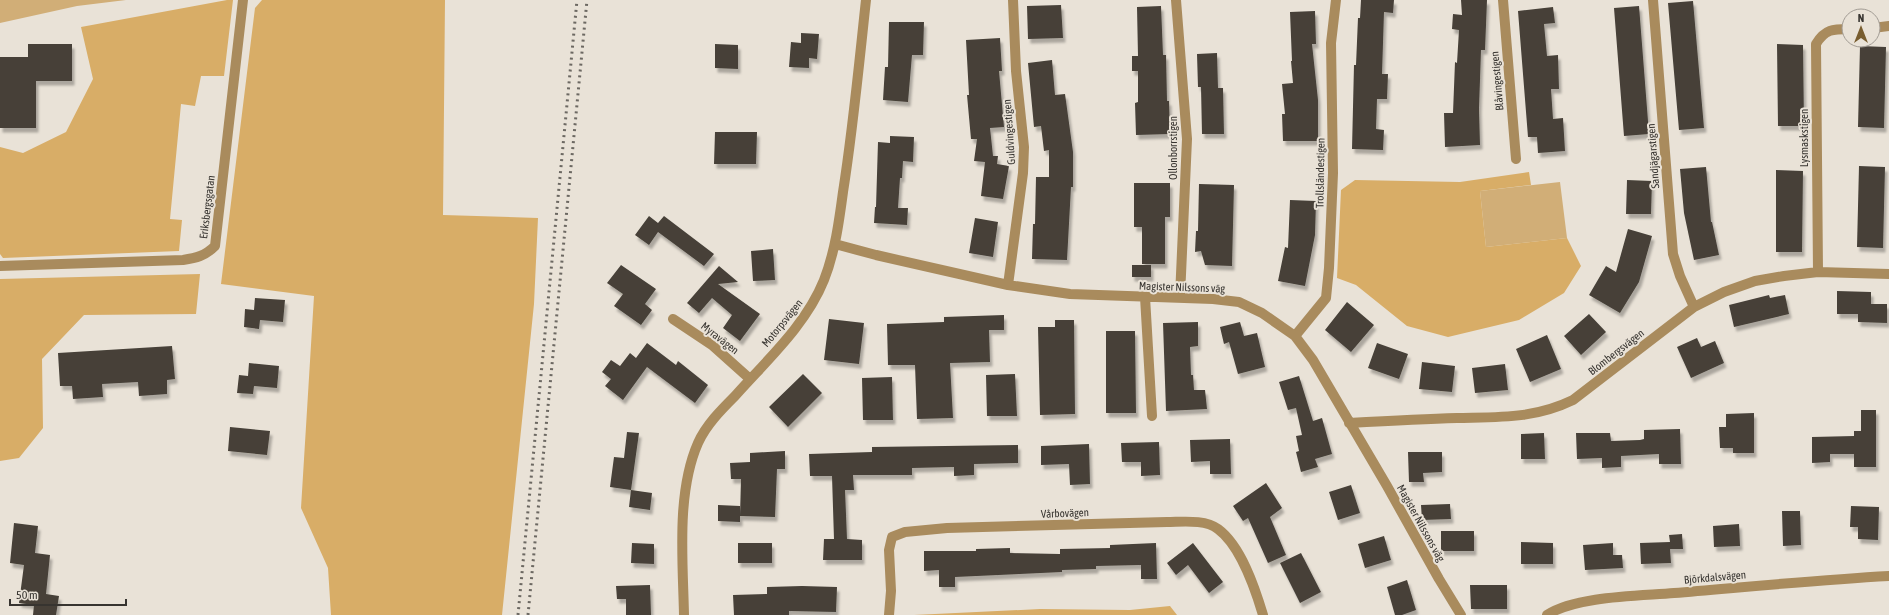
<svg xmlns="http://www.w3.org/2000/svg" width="1889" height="615" font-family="'Asap Condensed',sans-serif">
<defs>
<filter id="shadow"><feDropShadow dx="2.5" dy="4.5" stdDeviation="1" flood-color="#0004"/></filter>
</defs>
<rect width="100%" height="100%" fill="#e9e2d7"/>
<path fill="#d1ae77" d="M0,0H126L77,6L0,23Z
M1560,182L1567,238L1486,247L1480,191Z"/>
<path fill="#d8ad67" d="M227,0H233L224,76H201L195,106L181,104L170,219L182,220L179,251L3,258L0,254V147L23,153L66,132L93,79L81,27Z
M262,0H445L443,215L538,218L534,304L502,615H331L328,568L301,508L314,296L221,284L255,8Z
M1529,172L1531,185L1480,191L1486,247L1567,238L1581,266L1564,293L1519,320L1448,337L1407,326L1356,285L1337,278L1341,190L1355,180L1460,182Z
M200,274L196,314L84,315L42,359L43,428L19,458L0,461V279Z
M1170,606L1177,615H914L1040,609L1130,610Z"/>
<path fill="#464038" filter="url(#shadow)" d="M1361,0H1394L1393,13L1384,12L1382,74H1388L1387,99H1377L1376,129L1384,130L1383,150L1352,149L1354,65H1356L1358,18H1360Z
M1461,0H1487L1485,50H1481L1479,109L1480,145L1445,147L1444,113H1453L1455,62L1457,63L1459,30L1452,29L1453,14L1462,15Z
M1693,1L1704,128L1679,130L1668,3Z
M1061,5L1063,38L1028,39L1027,6Z
M1161,6L1163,55H1166L1167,101H1169L1170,134L1136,135L1135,103L1138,102V71H1132V56H1138L1137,7Z
M1639,6L1649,134L1624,136L1614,8Z
M1553,7L1555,23L1544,24L1547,56L1558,55L1559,89H1551L1553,119L1563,118L1565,151L1538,153L1537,137H1528L1518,11Z
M1315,11L1316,44H1312L1318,100V141H1283L1282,114H1285L1282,84L1293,83L1291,61H1292L1290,12Z
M889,22H924L923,55H912L908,102L883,100L885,67H888Z
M801,33L819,34L817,59L809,58V68L789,67L791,42L801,43Z
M1000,38L1002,71H999L1004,127L990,128L993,156H998L997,164L1009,166L1003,199L981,196L985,162L974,161L977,139H971L967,95H969L966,40Z
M28,44H72V81H36V128H0V57H28Z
M715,44L738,45V69L715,68Z
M1777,44L1803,45L1804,126H1778Z
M1860,46L1886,47L1884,128L1858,127Z
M1217,53L1218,88H1223L1224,134H1202L1201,87H1198L1197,54Z
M1052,60L1055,95L1065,94L1073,152V187H1071L1067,260L1032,259L1033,224H1035L1036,177H1049V150L1044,151L1041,126L1034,127L1028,63Z
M715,132H757L756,164H714Z
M890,136L914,137L913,162L903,161L902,178H900L898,208H908L907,225L874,223L875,207H876L878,142L890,143Z
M1859,166L1885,167L1883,248L1857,247Z
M1706,167L1711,222H1712L1719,255L1694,260L1684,213L1680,169Z
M1776,170L1803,171L1802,252H1776Z
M1627,180L1652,181L1651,214H1626Z
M1134,183H1170V217H1165V264H1142V227H1134Z
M1199,184L1234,185L1232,266L1205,265L1201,251L1195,252L1196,231H1198Z
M1290,200L1316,201L1315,235L1305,286L1278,281L1285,247L1288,248Z
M649,216L658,223L664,216L714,254L704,266L658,232L649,245L635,235Z
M975,218L998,222L993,257L969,253Z
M1628,229L1652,236L1639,282L1620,313L1589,295L1606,266L1616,272Z
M773,249L775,280L753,281L751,251Z
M621,265L656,289L645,304L652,310L641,325L614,306L623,294L607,283Z
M1132,265H1151V277H1132Z
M719,266L738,282L718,284L760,314L740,341L723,328L732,315L712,298L699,313L687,303Z
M1837,291L1871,292V304H1887V323L1858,322V314H1837Z
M1769,295L1770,298L1785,295L1789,314L1734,327L1729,305Z
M255,298L285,300L283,322L260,320L259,329L244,327L245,309L254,310Z
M1347,302L1374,325L1351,352L1325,330Z
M1589,314L1606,332L1581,355L1564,336Z
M1004,315V330H989L990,362L950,363L953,418L917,419L915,365H888L887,324L944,322V317Z
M829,319L864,323L859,364L824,360Z
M1055,320H1074L1075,414L1040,415L1038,327H1055Z
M1198,322V346L1190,347L1191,375H1193L1194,390H1205L1207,409L1166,411L1163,323Z
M1240,322L1244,336L1257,333L1265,367L1238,374L1229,342L1224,344L1220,327Z
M1106,331H1135L1136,413H1106Z
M1547,335L1561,369L1530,382L1516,349Z
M1697,338L1701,347L1715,341L1724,363L1691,378L1677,347Z
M647,343L676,365L678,361L708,385L695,403L647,367L623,400L605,386L611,379L602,372L611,360L620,366L630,353L636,358Z
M1377,343L1408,354L1399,379L1368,368Z
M172,346L175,379L167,380V394L139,396L138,382L102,384L103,397L73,399L72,386H60L58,353Z
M1422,362L1455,366L1452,392L1419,389Z
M249,363L279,366L277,388L254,386L253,394L237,393L239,375L248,376Z
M1505,364L1508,390L1475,393L1472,368Z
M803,374L822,393L788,427L769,407Z
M1015,374L1017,416H987L986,375Z
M1299,376L1313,421L1322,418L1332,454L1315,459L1318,467L1301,472L1296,452L1299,451L1296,436L1302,435L1296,408L1288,410L1279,382Z
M892,377L893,420H863L862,378Z
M1861,410H1876V467H1854V454H1830V462L1812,463V437L1854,436V431H1861Z
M1754,413V453H1733V448H1720L1719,427H1726V414Z
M230,427L270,431L267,455L228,451Z
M1680,429L1681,464H1659V454L1621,456V467L1602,468V458L1577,459L1576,433H1610L1611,441L1640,440L1644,439V430Z
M627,432L639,433L631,490L610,487L614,457L624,458Z
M1544,433L1545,459H1521V434Z
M1230,439L1231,474H1210V461L1191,462L1190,440Z
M1159,442L1160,475L1141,476V462H1122L1121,443Z
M1089,444L1090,484L1070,485L1069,464L1041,465V446Z
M1018,445V463L974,464V475L954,476V467L912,468V475H853L854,490H845L847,539L862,540V560H823L824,539H834L832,476H810L809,454L872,452V447Z
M785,451V469H777L775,517L740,516L741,479H731L730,463L750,462V453Z
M1408,452H1442V472L1423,473L1424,482H1409Z
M1266,483L1282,508L1270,517L1286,555L1268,563L1248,518L1243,521L1233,506Z
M1351,485L1360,513L1338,520L1329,492Z
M631,490L652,493L650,510L629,507Z
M1450,504L1451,519L1422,520L1421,505Z
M718,505L740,506V522L718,521Z
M1851,506L1879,507L1878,540L1858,539V527H1850Z
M1782,511H1800L1801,545L1783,546Z
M14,523L38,526L35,553L50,555L46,594L59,596L56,615H33L34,605L19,603L24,565L10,563Z
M1739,524L1740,546L1714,547L1713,526Z
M1441,531H1474V551H1441Z
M1682,534L1683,549H1670L1671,563L1641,564L1640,543L1670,542L1669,535Z
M1384,536L1391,560L1365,568L1358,544Z
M1521,542L1553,543V564H1521Z
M632,543L654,544V564L631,563Z
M738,543H772V563H738Z
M1156,543L1157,579H1141V565L1096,566V569L1062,570V572L955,577V587H939V570L924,571V551H976V549L1010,548V553L1060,554V549L1110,548V545Z
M1193,543L1223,582L1209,593L1188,565L1176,575L1167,563Z
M1613,543V555H1622L1623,568L1585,570L1583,545Z
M1301,553L1321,592L1300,603L1280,563Z
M1407,580L1416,610L1402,615H1395L1387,587Z
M650,585L651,615H626V599H617L616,586Z
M1470,585H1507V609H1471Z
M802,586L837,587L836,612L789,611V615H734L733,595L767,594V587Z"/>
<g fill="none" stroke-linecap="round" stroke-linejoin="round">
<path stroke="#a98b5d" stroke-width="10" d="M1176,0L1187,139L1180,297
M1503,0L1516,159
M1653,0L1673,254L1680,276L1694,307
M1873,28L1889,26
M835,244L876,255L1008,285L1070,294L1213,299L1239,302L1262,313L1295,336L1313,360L1387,486L1439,579L1461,615
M0,266L183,260C196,258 205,256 215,246L243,0
M1818,272L1816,44C1825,29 1833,29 1849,29
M1008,285L1023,173L1024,147L1016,71L1013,0
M1145,297L1152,416
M673,319L712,345L750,379
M1295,336L1326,298L1329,268L1333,173L1331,43L1336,0
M1349,423C1385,421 1421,419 1457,418C1499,417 1534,419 1573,400L1694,307L1724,292L1755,281L1784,276L1818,272L1889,274
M684,615C683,562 676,493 698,443C706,425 721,410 735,396C767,360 806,325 824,280C835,252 839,222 843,192C853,129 859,64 866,0
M889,615L891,591L889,550L892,537L905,532L947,528L1167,522C1182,522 1205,519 1218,529C1241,546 1255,588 1263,615
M1547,615C1576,596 1639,596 1674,593C1746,587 1817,580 1889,576"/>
<path stroke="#6c6862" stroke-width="3" stroke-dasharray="2 4" stroke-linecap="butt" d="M518,615L577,0
M528,615L587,0"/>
</g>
<g text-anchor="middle" stroke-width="4" stroke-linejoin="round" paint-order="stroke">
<g font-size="11" fill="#373430" stroke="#e9e2d7">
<text transform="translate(1497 81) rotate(-95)" y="4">Blåvingestigen</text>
<text transform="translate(1009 132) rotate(-94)" y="4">Guldvingestigen</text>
<text transform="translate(1804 138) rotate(-90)" y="4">Lysmaskstigen</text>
<text transform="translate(1173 148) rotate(-90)" y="4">Ollonborrstigen</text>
<text transform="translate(1653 156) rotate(-94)" y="4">Sandjägarstigen</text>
<text transform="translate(1320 173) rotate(-89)" y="4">Trollsländestigen</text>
<text transform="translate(207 207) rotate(-83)" y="4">Eriksbergsgatan</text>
<text transform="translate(1182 287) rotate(2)" y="4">Magister Nilssons väg</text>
<text transform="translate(782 323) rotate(-51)" y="4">Motorpsvägen</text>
<text transform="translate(720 338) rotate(38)" y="4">Myravägen</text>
<text transform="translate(1616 352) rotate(-38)" y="4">Blombergsvägen</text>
<text transform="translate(1065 513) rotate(-2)" y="4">Vårbovägen</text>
<text transform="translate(1421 523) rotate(61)" y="4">Magister Nilssons väg</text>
<text transform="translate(1715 577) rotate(-5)" y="4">Björkdalsvägen</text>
</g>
</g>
<g transform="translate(1861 28)"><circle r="19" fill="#e9e2d7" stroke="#a29c94"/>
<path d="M0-3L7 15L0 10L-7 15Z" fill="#785d2f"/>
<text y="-6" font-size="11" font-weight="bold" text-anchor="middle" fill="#373430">N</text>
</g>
<path d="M10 599v6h116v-6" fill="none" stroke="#373430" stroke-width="2"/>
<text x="16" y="599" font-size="12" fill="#373430" stroke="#e9e2d7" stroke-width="3" paint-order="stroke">50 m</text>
</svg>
